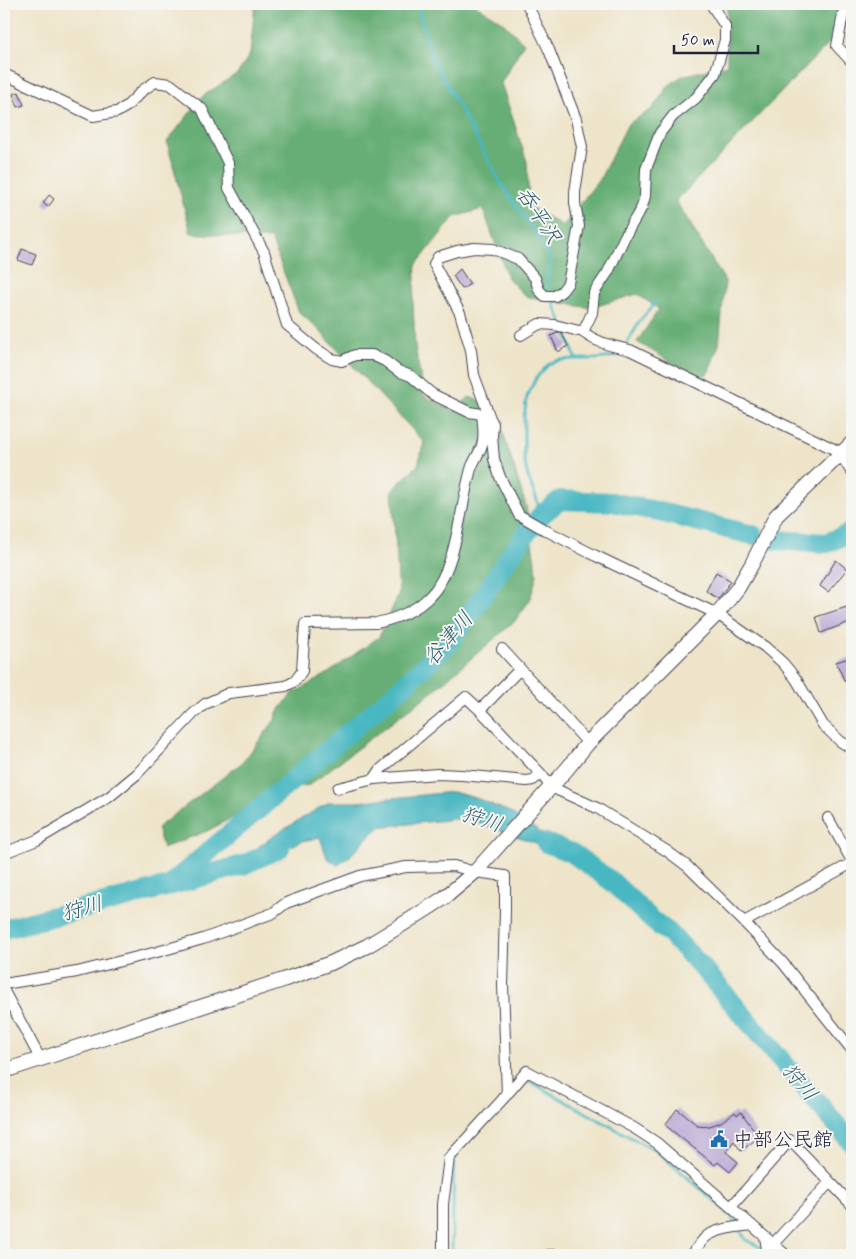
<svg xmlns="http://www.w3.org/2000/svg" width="856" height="1259" font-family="Mynerve,'Klee One',sans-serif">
<rect width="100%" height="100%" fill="#f6f6f2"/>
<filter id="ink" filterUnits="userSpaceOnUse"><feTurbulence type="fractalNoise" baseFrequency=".02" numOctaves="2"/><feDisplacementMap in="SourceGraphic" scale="10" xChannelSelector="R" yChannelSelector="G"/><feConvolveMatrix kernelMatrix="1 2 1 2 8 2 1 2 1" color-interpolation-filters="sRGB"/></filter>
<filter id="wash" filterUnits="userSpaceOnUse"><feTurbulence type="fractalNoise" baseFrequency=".0096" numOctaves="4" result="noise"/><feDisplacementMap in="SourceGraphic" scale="20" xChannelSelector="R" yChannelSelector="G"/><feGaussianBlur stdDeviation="1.12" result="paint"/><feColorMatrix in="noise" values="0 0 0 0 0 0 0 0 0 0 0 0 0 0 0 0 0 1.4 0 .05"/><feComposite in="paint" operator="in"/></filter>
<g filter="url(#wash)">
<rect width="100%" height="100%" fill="#eee4c9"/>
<path fill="#66ae74" stroke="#446858" d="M255,4H474L504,23L524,43L501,83L527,162L529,206L563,226L601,177L628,124L652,109L668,86L682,76L727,65V4H852V19L676,201L725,281L719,345L709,371L702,380L637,342L659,309L637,294L590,308L525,296L508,278L483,209L454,217L416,265L413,303L415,346L424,396L454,411L469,397L478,400L491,410L500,423L526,506L537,575L530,600L514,622L432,692L309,785L288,788L207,831L163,848L157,828L243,762L275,720L277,713L292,694L327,674L379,637L399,594L392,490L418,465L424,442L318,329L299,312L271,239L191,233L167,142L203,96L238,73L250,54Z"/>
<path fill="#49b7c2" stroke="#366c7e" d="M453,792L476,798L510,812L578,858L465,818L380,827L368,837L350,856L338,865L327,858L320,837L303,841L233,868L250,853L276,834L329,802H358L381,799Z"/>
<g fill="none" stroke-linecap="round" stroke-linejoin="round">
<path stroke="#49b7c2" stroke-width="3" d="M417,4L431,56L502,185L545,248L551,261L548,271L547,287L563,325
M628,342L639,322L656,302
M577,359C593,359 608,360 622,353
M540,516L537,500L528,477L524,459V416L527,397L536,378L549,364L559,360L576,359L565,331
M524,1080L525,1079L659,1153L730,1214L746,1240L764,1249
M452,1255L454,1159L456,1158"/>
<path stroke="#49b7c2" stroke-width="20" d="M774,540L827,543L852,532
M546,843L572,853L611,881L652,920L669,933L700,965L852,1143
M173,882L401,688L448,644L480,600L513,551L540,516L560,500L612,502L656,511L753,535
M4,929L143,893L243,865L280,848"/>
</g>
<g id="blocks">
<path fill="#b6a5d3" d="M19,92L24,105L18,107L13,94Z
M49,195L54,199L48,207L43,203Z
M22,249L36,254L32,265L18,260Z
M460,269L470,284L462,289L453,276Z
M561,331L568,346L558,352L551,336Z
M836,560L847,569L828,592L820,586Z
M716,572L731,581L718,599L706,591Z
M850,606L852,612V621L821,633L816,617Z
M849,658L852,669V678L845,682L836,662Z
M677,1109L697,1125L710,1126L721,1122L735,1112L737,1115L741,1112L759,1137L741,1151L734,1141L726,1152L738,1162L730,1172L718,1162L715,1165L665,1125Z"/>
</g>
</g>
<g filter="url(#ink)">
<use href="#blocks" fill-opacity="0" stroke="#413f50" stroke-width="1"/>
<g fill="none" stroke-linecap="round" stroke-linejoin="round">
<g stroke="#413f50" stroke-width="12">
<path id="minor" d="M711,4L725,26V40L715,74L696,98L673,116L660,133L646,169L645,196L642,207L625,236L608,272L594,293L592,313L583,332C597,343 613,346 630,350L842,453
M845,4L837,46L852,62
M4,74L93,116L117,112L127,106L143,90L155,82L170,84L202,109L228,163L229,188L264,252L287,325L316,349L332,359L342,361L355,355H372L385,361L398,371L411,376L432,394L469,412L482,414L490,418L493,424L492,436L494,459L500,477L519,515L545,530L596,556L717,614L765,647L783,663L796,679L823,725L840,741L852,749
M521,335L539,324L555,325L583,332
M490,418L474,375L471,350L460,313L434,264L438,257L457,251L474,248L493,249L518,259L535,278L539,290L545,296H555L562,291L568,283L579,226L575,203V192L582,147L576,119L549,50L527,4
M502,649L588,743
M480,710L520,669
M374,779L381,769L466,697L480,710L541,774L551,787L597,808L667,851L687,866L744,922L783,963L852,1050
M338,788L374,779L437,774L462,775L527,781L533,780L541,774
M828,818L852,861
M4,853L37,840L109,797L137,774L193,714L205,704L229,693L286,686L295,681L298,677L302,671L305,624L376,623C395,619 416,611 430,596C458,568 460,503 472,466C475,459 480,452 482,445C485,436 483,424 482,414
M744,922L852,863
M4,984L77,972L157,952L203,939L273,913L286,903L360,876L406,867L454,866L475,872L505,876V911L503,985L507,1094
M4,991L41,1060
M731,1207L790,1140L852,1205
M765,1237L768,1255
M773,1244L830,1182
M443,1255V1204L449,1158L502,1100L527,1071L634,1128L657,1143L786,1255
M548,1255H564
M692,1255C696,1249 701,1241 707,1236C719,1228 737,1227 751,1225"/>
</g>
<g stroke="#413f50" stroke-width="16">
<path id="tertiary" d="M842,453L852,469
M4,1071L283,980L331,963L367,946L408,921L444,898L475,872L567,769L588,743L717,614L738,588L752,564L776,516L852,443"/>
</g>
<use href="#minor" stroke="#fff" stroke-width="10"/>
<use href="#tertiary" stroke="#fff" stroke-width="14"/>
</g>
</g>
<defs>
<g id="civic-bare" transform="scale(1.35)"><path d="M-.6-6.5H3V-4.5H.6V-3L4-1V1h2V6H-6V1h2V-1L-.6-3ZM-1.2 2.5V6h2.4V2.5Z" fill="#1f6fb2" stroke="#f6f6f2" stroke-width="2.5" paint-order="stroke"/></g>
</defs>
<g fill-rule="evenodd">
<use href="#civic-bare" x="719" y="1139"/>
</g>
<g text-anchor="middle" stroke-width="4" stroke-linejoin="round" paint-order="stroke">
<g font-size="20" fill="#22223b" stroke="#f6f6f2" text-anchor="start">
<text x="733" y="1146">中部公民館</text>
</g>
<g font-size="21" font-style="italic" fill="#325e71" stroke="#f6f6f2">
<text transform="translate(539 215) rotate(57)" y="7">呑平沢</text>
<text transform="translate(448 638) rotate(-49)" y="7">谷津川</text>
<text transform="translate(482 819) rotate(18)" y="7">狩川</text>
<text transform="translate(82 908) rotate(-15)" y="7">狩川</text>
<text transform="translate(800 1082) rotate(50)" y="7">狩川</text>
</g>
</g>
<rect width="856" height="1259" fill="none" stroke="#f6f6f2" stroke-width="20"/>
<path d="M674 45v8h84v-8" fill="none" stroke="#22223b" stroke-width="2.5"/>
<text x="681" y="45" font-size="15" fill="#22223b" stroke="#f6f6f2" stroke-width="4" paint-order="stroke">50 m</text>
</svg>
